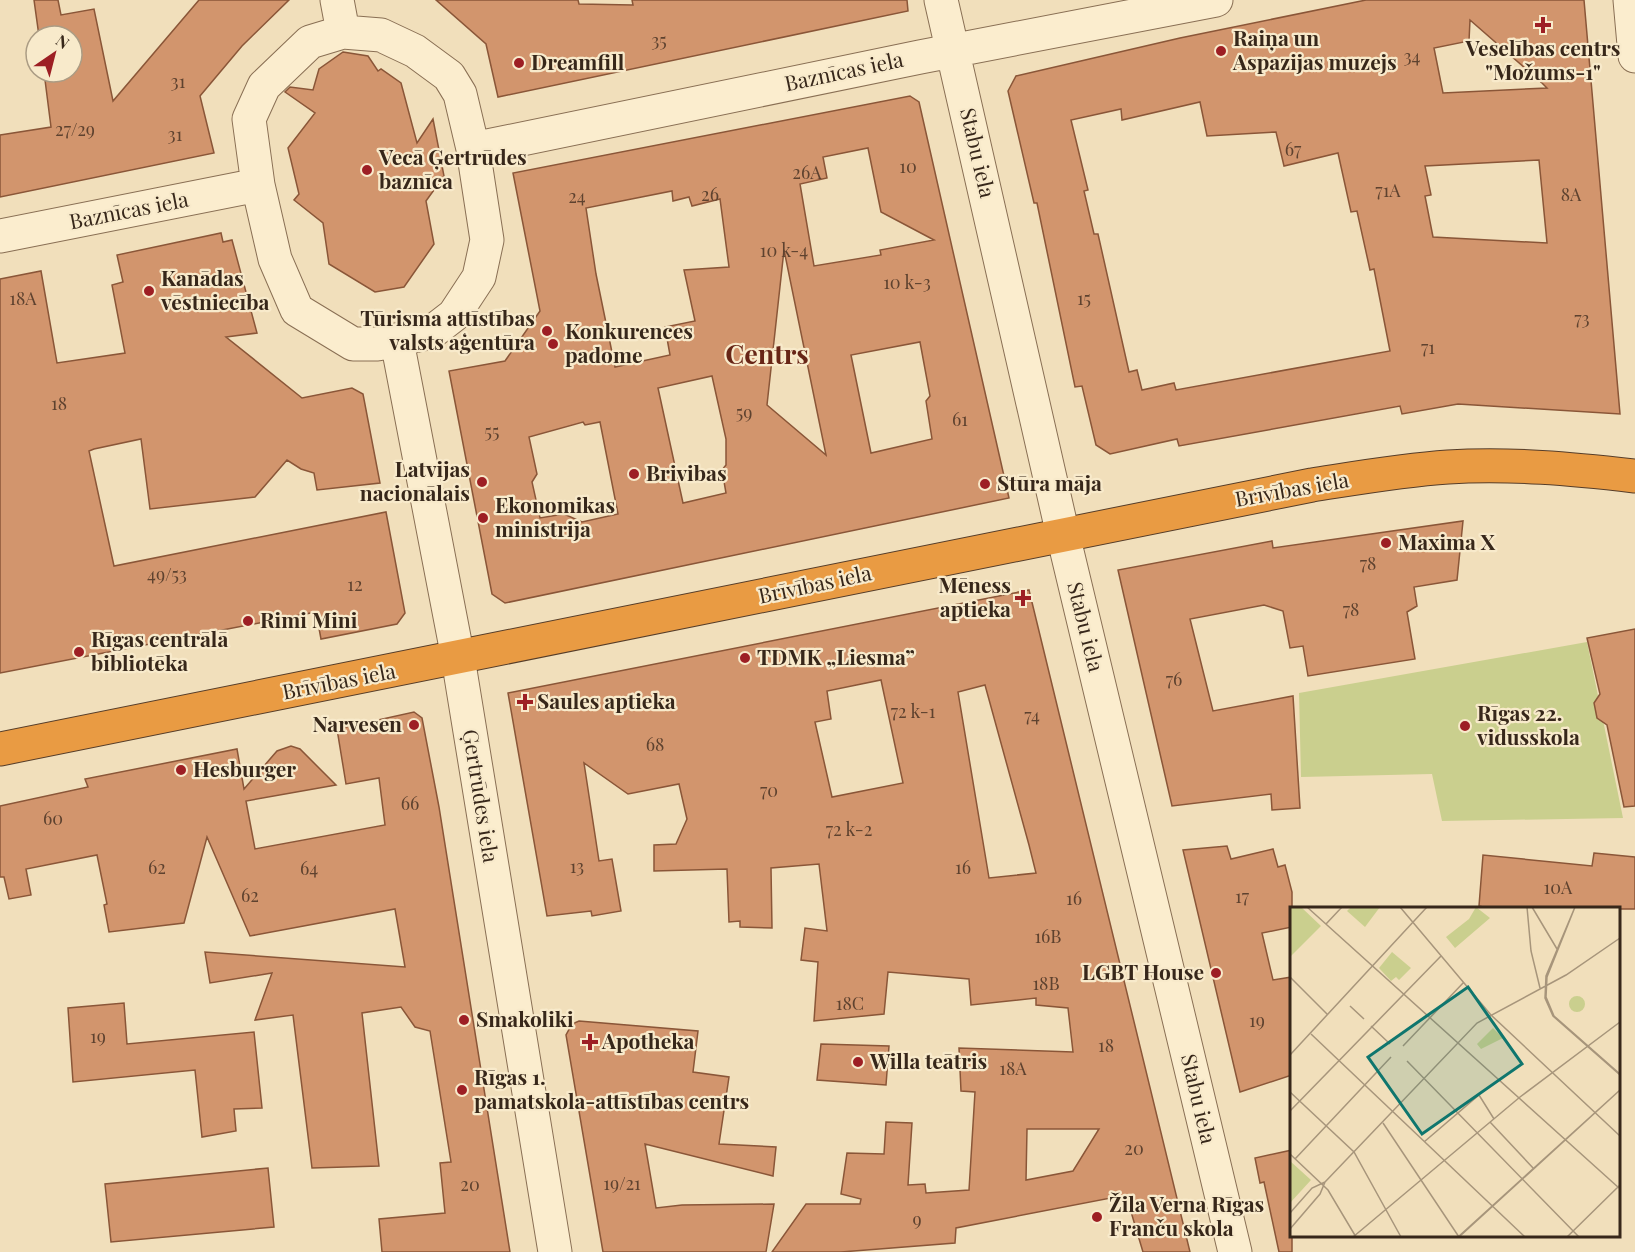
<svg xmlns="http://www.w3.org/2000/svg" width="1635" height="1252" font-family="'Playfair Display',serif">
<rect width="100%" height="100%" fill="#f1dfbb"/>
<path fill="#cacf8e" d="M1587,642L1623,818L1442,821L1432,774L1301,777L1299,693Z"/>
<path fill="#d2956d" stroke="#8a5638" stroke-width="1.5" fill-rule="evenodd" d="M34,0H58L61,15L94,9L113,101L199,0H289L242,46L200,96L214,153L0,197V135L51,127L44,72H72V36H39Z
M436,0H578L579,4L633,5L632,0H907L908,11L498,97L486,44Z
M1366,0H1584L1620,414L1458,404L1402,414L1400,406L1179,446L1177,439L1110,454L1096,445L1082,386L1075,387L1037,203H1034L1008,91L1016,76L1180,38ZM1470,20L1542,83L1547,88L1443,93L1434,48L1469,41ZM1200,102L1207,136L1276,132L1284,166L1338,153L1351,212L1357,211L1370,270L1374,269L1390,351L1176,390L1174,383L1142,390L1137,370L1129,372L1098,234H1094L1084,191L1088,190L1071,120L1121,109L1122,120ZM1539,160L1547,243L1433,237L1425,196L1431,195L1425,166Z
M343,52L368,56L378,71L381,69L401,83L417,143L433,119L444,176L426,201L434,244L404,287L375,292L329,264L323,223L294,200L299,194L288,148L315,113L285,92L290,87L313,90L319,69Z
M910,96L919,102L1009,498L505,603L492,594L449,371L505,361L540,311L513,173ZM868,148L881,212L934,240L880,250L881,255L814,266L800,184L827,178L823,157ZM672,191L673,201L689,197L692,206L720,199L729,267L684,270L695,321L665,327L670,355L615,367L596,274L586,208ZM784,250L826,455L767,405ZM920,342L930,396L926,401L932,439L871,453L851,355ZM712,376L726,439V465L722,470L726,493L683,503L658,388ZM583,422L585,425L600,422L618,514L582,522L564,514L540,518L532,482L537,474L529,437Z
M221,233L223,242L232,240L257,333L226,337L302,398L352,388L363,394L380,483L317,490L314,473L301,469L287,460L255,497L150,509L141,439L94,449L89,451L114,566L386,512L405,613L397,624L321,639L316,612L0,673V279L41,271L57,363L125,353L112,285L123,282L117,255Z
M1463,521L1457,580L1414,587L1417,606L1407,612L1415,659L1308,676L1303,646L1290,648L1283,611L1264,605L1190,619L1213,711L1293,696L1300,808L1272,810L1271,794L1172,806L1118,570L1272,541L1273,548Z
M1029,590L1190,1252H1143L1126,1195L956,1228L955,1243L841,1252H772L806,1204H860L861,1199L841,1194L847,1153L884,1154L886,1122L912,1123L908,1185L925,1184L926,1193L969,1190L975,1092L961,1091L959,1048L1073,1052L1068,1008L1036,1005V998L971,1005L969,979L888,972L884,1014L814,1021L818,962L801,960L805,928L827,931L819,864L771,868L772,928L740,927V921L729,922L727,869L654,871V845L676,844L687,819L679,784L628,794L584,763L599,861L612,859L621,911L592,916L591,911L547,916L508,693ZM881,680L903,783L832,797L815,722L831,719L827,691ZM985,685L1029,845L1036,873L989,878L958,692ZM1027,1129H1099L1073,1171L1026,1180Z
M1635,629V806L1624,807L1607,725L1597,718L1594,703L1600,694L1587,638Z
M414,712L422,718L439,807L510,1252H382L379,1219L445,1213L440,1163L451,1162L430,1031L415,1027L401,1007L362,1013L379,1166L312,1168L293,1015L255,1020L272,973L210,983L205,952L405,967L395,909L250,936L207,837L184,923L109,932L104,905L107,904L97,855L26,869L31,895L9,899L4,877H0V806L88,787L85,779L237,749L244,789L277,751L291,746L300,749L336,785L246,801L255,849L385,825L379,778L346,784L337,729Z
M1227,846L1231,859L1273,849L1278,867L1285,865L1292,892V927L1262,933L1273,980L1292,977V1075L1240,1092L1183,850Z
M1594,853L1635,857V909H1492L1479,906L1483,855L1592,866Z
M124,1003L127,1044L254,1032L262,1108L234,1109L236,1131L202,1137L195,1070L73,1082L68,1008Z
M579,1021L698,1031L693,1072L729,1077L719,1144L776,1147L773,1176L645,1144L656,1208L682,1205L774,1204L766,1252H603L566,1035L572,1024Z
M821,1044L889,1046L886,1085L817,1080Z
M1292,1150V1252H1279L1264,1182L1260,1183L1255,1158Z
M268,1168L274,1227L111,1242L105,1184Z"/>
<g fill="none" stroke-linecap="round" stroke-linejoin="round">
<g stroke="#896f54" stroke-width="35">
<path id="minor" d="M337,0L343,32
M941,0L1063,535L1235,1252
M1630,0L1635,56
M343,32L381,35L415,51L449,76L460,94L473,149L487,240L479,277L454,315L432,332L378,344H353L297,310L275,259L258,185L249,119L264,86L310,42Z
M473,149L920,57L1216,0
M0,236L258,185
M397,341L458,658L555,1252"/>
</g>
<g stroke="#563d29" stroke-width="35">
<path id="highway" d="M0,749L1312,485C1357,478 1402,470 1448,467C1510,463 1573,469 1635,476"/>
</g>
<use href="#minor" stroke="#fbedce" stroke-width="33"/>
<use href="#highway" stroke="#e99b43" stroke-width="33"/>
</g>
<g fill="#9d1f24" stroke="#f8eacb" stroke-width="2">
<path d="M1540 16h6v6h6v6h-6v6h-6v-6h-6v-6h6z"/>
<circle cx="1221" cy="51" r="6"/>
<circle cx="519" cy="63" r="6"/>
<circle cx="367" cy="170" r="6"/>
<circle cx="149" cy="291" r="6"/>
<circle cx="547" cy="331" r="6"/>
<circle cx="553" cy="344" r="6"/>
<circle cx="634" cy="474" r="6"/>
<circle cx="482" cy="482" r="6"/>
<circle cx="985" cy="484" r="6"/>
<circle cx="483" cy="518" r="6"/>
<circle cx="1386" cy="543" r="6"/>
<path d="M1020 589h6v6h6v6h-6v6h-6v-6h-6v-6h6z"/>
<circle cx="248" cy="621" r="6"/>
<circle cx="79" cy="652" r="6"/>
<circle cx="745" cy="658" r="6"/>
<path d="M522 693h6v6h6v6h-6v6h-6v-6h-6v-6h6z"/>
<circle cx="414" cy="725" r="6"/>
<circle cx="1465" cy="726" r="6"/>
<circle cx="181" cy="770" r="6"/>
<circle cx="1216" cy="973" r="6"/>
<circle cx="464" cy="1020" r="6"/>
<path d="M587 1033h6v6h6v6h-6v6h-6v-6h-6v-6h6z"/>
<circle cx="858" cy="1062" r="6"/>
<circle cx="462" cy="1090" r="6"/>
<circle cx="1097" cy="1217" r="6"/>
</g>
<g text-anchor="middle" stroke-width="4.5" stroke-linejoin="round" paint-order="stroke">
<g font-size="18" fill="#5e422f">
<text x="659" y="47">35</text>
<text x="1412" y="63">34</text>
<text x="178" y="88">31</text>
<text x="75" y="136">27/29</text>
<text x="175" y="141">31</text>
<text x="1293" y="156">67</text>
<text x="908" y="173">10</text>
<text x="807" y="179">26A</text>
<text x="1388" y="197">71A</text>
<text x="710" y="201">26</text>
<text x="1571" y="201">8A</text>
<text x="577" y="203">24</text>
<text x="784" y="257">10 k-4</text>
<text x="907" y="289">10 k-3</text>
<text x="23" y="305">18A</text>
<text x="1084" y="305">15</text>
<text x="1582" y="325">73</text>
<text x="1428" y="354">71</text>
<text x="59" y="410">18</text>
<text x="744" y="419">59</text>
<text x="960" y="426">61</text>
<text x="492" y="438">55</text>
<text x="1368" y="570">78</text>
<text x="167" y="581">49/53</text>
<text x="355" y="591">12</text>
<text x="1351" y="616">78</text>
<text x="1174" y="686">76</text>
<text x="913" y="718">72 k-1</text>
<text x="1032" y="722">74</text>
<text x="655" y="751">68</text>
<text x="769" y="797">70</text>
<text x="410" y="810">66</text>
<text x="53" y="825">60</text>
<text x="849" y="836">72 k-2</text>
<text x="577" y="873">13</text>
<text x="157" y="874">62</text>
<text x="963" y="874">16</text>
<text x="309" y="875">64</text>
<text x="1558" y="894">10A</text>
<text x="250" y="902">62</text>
<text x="1242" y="903">17</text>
<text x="1074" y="905">16</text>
<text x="1048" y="943">16B</text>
<text x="1046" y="990">18B</text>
<text x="850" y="1010">18C</text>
<text x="1257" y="1027">19</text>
<text x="98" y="1043">19</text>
<text x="1106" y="1052">18</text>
<text x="1013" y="1075">18A</text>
<text x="1134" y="1155">20</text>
<text x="622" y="1190">19/21</text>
<text x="470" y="1191">20</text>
<text x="917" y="1226">9</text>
</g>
<g font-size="21" font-weight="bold" fill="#37271a" stroke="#f8eacb" text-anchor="start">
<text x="1233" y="46">Raiņa un<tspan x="1233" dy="24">Aspazijas muzejs</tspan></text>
<text x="1543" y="56" text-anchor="middle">Veselības centrs<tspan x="1543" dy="24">"Možums-1"</tspan></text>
<text x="531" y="70">Dreamfill</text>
<text x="379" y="165">Vecā Ģertrūdes<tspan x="379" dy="24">baznīca</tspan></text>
<text x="161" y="286">Kanādas<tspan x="161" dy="24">vēstniecība</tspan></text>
<text x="535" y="326" text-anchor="end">Tūrisma attīstības<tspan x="535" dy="24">valsts aģentūra</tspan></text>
<text x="565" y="339">Konkurences<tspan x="565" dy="24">padome</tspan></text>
<text x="470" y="477" text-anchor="end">Latvijas<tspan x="470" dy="24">nacionālais</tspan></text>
<text x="646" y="481">Brivibas</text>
<text x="997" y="491">Stūra māja</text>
<text x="495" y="513">Ekonomikas<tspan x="495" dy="24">ministrija</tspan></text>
<text x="1398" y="550">Maxima X</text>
<text x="1011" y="593" text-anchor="end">Mēness<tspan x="1011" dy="24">aptieka</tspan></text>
<text x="260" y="628">Rimi Mini</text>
<text x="91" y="647">Rīgas centrālā<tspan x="91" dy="24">bibliotēka</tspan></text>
<text x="757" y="665">TDMK „Liesma”</text>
<text x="537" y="709">Saules aptieka</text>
<text x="1477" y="721">Rīgas 22.<tspan x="1477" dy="24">vidusskola</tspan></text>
<text x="402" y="732" text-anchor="end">Narvesen</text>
<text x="193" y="777">Hesburger</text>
<text x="1204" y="980" text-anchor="end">LGBT House</text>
<text x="476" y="1027">Smakoliki</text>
<text x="602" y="1049">Apotheka</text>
<text x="870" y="1069">Willa teātris</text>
<text x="474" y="1085">Rīgas 1.<tspan x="474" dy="24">pamatskola-attīstības centrs</tspan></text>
<text x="1109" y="1212">Žila Verna Rīgas<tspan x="1109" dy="24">Franču skola</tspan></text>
</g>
<g font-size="21" fill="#37271a" stroke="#f8eacb">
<text transform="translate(844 72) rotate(-12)" y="7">Baznīcas iela</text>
<text transform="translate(977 153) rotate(77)" y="7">Stabu iela</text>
<text transform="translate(129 211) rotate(-11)" y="7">Baznīcas iela</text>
<text transform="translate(1292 490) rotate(-10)" y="7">Brīvības iela</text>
<text transform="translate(815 585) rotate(-12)" y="7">Brīvības iela</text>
<text transform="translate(1085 627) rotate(76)" y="7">Stabu iela</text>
<text transform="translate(339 682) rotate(-11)" y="7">Brīvības iela</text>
<text transform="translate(480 796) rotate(81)" y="7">Ģertrūdes iela</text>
<text transform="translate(1198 1099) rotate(77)" y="7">Stabu iela</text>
</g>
<g font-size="27" font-weight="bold" fill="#672516" stroke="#f8eacb">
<text x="767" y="364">Centrs</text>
</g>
</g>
<g transform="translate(1290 907)">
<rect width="330" height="330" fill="#f1dfbb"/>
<path d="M0,0H11L31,19L0,50ZM61,0H90L75,20L57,4ZM186,0L200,11L165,41L156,30L179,12ZM102,45L121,61L109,73L106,70L101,74L89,61ZM279 97a8 8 0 1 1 16 0a8 8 0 1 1-16 0ZM203,121L213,131L191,142L187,137ZM0,254L21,273L0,296Z" fill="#cacf8e"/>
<path fill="none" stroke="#a7957b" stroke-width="1.5" d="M17,0L329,281M110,0L201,108L330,229M237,0L241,44L250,81M242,0L267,42M285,0L257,70L256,90L264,109L330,167M285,0L256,69L255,91L263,109L330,168M36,17L52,0M0,70L38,108M60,99L74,112M81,119L100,137M21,127L235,330M113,139L174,75M0,148L137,0M117,154L289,330M0,185L64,245L111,330M0,204L151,49M200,215L244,262M93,216L169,330M134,235L189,188L204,212M0,247L38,283L66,330M5,252L101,150M35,275L187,116L276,68L330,31M0,306L22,281L35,275M0,322L30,287L35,275M63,330L230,190L330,115M168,330L330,183M169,330L330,183M277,330L330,278"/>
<path fill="#0f766e" fill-opacity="0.15" stroke="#0f766e" stroke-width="3" d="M178,80L232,157L132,227L78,150Z"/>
<rect width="330" height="330" fill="none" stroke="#37271a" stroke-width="3"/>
</g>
<g transform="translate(54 54) rotate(35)"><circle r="28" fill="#f8eacb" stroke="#ab9c84" stroke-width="1.5"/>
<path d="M0-4.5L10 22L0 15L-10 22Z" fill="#9d1f24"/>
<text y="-9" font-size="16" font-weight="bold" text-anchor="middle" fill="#37271a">N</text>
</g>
</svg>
